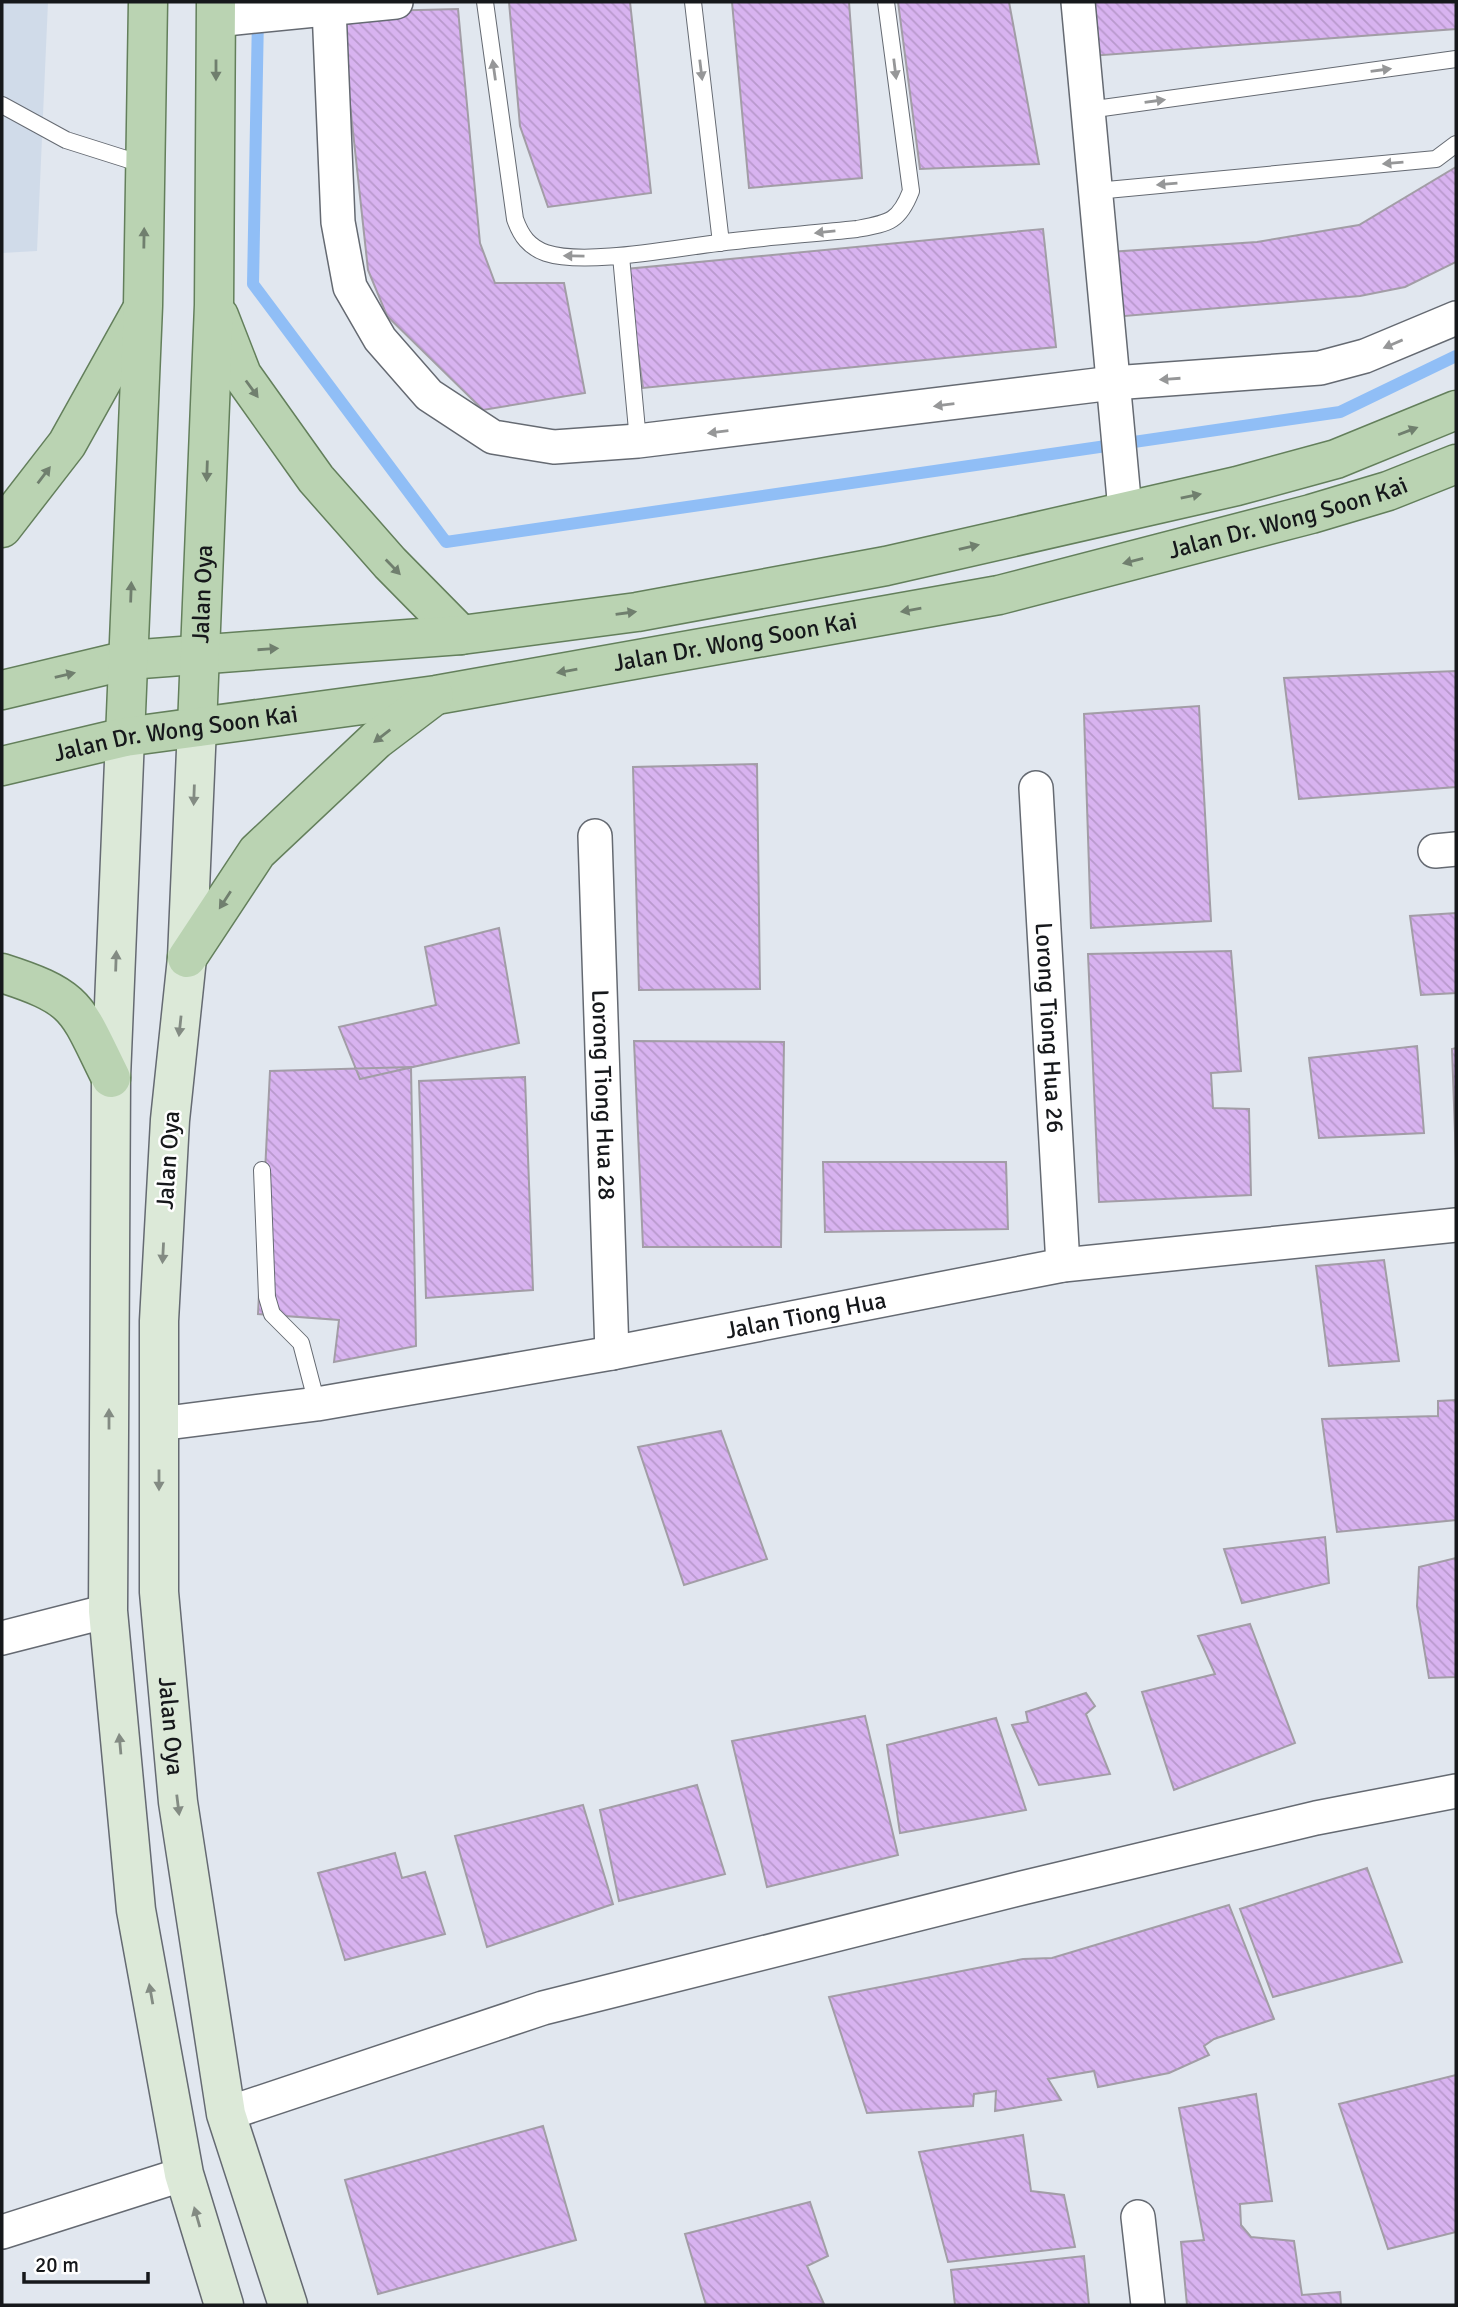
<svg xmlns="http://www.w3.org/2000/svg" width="1458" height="2307" font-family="Signika,sans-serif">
<defs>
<pattern id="building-back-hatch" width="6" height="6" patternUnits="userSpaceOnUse" patternTransform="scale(1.75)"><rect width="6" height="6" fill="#d8b3f0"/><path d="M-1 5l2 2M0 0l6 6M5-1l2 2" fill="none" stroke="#b999cd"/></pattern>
</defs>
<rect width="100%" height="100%" fill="#e1e7ef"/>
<path fill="#d0dbe9" d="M2,2H48L37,251L2,253Z"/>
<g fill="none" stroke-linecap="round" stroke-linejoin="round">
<path stroke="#90bef6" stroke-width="12" d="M258,16L253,284L446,542L1340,412L1456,356"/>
</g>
<path fill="url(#building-back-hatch)" stroke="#a29da6" stroke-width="2" d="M509,2H630L651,193L548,207L520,126Z
M732,2H849L862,178L749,188Z
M898,2H1009L1039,164L920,169Z
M1086,2H1456V29L1090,56Z
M458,9L480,243L495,283H564L585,393L483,410L387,316L368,270L340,12Z
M1456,167V262L1405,287L1360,296L1113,317L1109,252L1257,242L1359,225Z
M1043,229L1056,347L643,388L626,269Z
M1456,671V787L1299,799L1284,678Z
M1199,706L1211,921L1091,928L1084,714Z
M757,764L760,989L639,990L633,767Z
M1456,913V993L1421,995L1410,916Z
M499,928L519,1043L360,1079L339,1027L436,1005L425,947Z
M1231,951L1241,1071L1211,1073L1213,1108L1249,1109L1251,1195L1099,1202L1088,954Z
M634,1041L784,1042L781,1247H643Z
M1417,1046L1424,1133L1319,1138L1309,1058Z
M1456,1048V1161L1452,1049Z
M411,1067L416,1346L334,1362L339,1320L258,1314L270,1071Z
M525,1077L533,1290L426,1298L419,1081Z
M823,1162H1006L1008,1229L825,1232Z
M1384,1260L1399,1361L1329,1366L1316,1266Z
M1456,1400V1520L1337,1532L1322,1419L1438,1416V1401Z
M721,1431L767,1559L684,1585L638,1447Z
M1325,1537L1329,1583L1242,1603L1224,1549Z
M1456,1558V1677L1429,1678L1417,1606L1419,1567Z
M1250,1624L1295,1743L1174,1790L1142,1692L1215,1674L1198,1636Z
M1086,1693L1095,1706L1086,1714L1110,1774L1039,1785L1012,1725L1028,1722L1026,1712Z
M865,1716L898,1855L767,1887L732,1741Z
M996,1718L1026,1810L900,1833L887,1745Z
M697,1785L725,1874L619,1901L600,1810Z
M583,1805L613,1904L487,1947L455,1836Z
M395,1853L402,1878L425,1872L445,1934L345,1960L318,1873Z
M1367,1868L1402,1962L1273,1997L1240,1909Z
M1229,1905L1274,2019L1214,2039L1204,2046L1209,2055L1169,2073L1098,2087L1094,2071L1048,2079L1061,2100L995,2111L996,2091L974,2094L973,2106L867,2113L829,1997L1023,1959L1052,1958Z
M1456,2075V2232L1388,2249L1339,2104Z
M1256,2094L1272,2201L1240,2204L1241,2225L1251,2237L1294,2241L1302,2295L1340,2292L1341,2305H1187L1181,2242L1204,2240L1179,2108Z
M543,2126L576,2240L378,2294L345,2180Z
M1023,2135L1031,2191L1064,2195L1075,2247L948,2262L919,2152Z
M810,2202L828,2256L807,2266L824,2304L706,2305L685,2234Z
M1084,2256L1089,2305H955L951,2270Z"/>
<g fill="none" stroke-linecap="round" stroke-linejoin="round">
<g stroke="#656a72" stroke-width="18">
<path id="lane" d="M485,2L515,219C521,236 529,247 546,253C585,266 675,248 718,243C764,237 811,234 857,229C889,223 899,222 911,191L886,2
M693,2L721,243
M2,105L66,140L145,165
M1088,110L1456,59
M1096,191L1436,159L1456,144
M621,256L638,441
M262,1170L267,1297L272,1314L301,1343L317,1404"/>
</g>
<g stroke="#656a72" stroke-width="36">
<g id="street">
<path d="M1078,2L1125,510"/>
<path d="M329,8L338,222L350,287L380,339L429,395L493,437L554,447L638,441L1113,383L1320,368L1365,356L1456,318"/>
<path d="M216,20L396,2"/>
<path id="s1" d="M1036,788L1063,1265"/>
<path id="s2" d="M595,836L612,1353"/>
<path d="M1435,851L1456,849"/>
<path id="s3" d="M159,1424L317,1404L612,1353L1063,1265L1456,1225"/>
<path d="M2,1638L108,1611"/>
<path d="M226,2114L543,2008L1022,1888L1316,1818L1456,1791"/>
<path d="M1138,2217L1148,2305"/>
<path d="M2,2232L184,2174"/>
</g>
</g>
<g stroke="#656a72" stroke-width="41">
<g id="secondary">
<path id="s4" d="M197,727L187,958L170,1120L159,1321V1592L178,1802L226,2114L288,2305"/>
<path d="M125,737L111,1078L108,1611L136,1910L184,2174L224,2305"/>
</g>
</g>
<g stroke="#637f5b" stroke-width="41">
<g id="primary">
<path d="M219,316L242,375L316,479L390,563L461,635"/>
<path d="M2,528L67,444L140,313"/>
<path d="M2,690L128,660L461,635L637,612L886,566L1237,486L1336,459L1456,410"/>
<path id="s5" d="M197,727L214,305L216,2"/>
<path d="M125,737L143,306L148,2"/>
<path id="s6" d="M2,766L125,737L436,695L999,595L1311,514L1388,491L1456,464"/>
<path d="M187,958L257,852L376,740L434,696"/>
<path d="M2,973C80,998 76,1008 111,1078"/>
</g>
</g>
<use href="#lane" stroke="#fff" stroke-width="16"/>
<use href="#street" stroke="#fff" stroke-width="33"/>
<use href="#secondary" stroke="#dce9d8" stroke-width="38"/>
<use href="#primary" stroke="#bad3b2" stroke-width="38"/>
</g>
<defs><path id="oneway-solid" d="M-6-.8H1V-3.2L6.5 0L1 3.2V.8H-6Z" transform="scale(1.75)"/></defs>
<g fill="#969798">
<use href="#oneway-solid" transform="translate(895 69) rotate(83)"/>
<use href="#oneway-solid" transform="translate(494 70) rotate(-98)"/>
<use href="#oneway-solid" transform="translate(701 70) rotate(83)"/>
<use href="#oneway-solid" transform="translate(1381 70) rotate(-8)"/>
<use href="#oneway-solid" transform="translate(1155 101) rotate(-8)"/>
<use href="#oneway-solid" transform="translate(1393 163) rotate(175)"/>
<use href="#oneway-solid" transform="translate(1167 184) rotate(175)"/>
<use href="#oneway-solid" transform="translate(825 232) rotate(174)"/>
<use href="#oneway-solid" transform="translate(574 256) rotate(-179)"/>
<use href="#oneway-solid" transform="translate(1393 344) rotate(157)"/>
<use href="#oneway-solid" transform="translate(1170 379) rotate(176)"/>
<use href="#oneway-solid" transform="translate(944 405) rotate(173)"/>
<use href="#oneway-solid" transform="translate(718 432) rotate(173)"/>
</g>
<g fill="#707f6e">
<use href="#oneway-solid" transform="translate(216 70) rotate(90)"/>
<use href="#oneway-solid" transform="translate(144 238) rotate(-89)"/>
<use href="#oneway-solid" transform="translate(252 389) rotate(54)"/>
<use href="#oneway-solid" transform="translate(1408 431) rotate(-21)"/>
<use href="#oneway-solid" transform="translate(207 471) rotate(92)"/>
<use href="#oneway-solid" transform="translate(44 475) rotate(-53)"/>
<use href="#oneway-solid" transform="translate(1191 496) rotate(-12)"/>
<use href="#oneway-solid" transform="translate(969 547) rotate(-13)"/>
<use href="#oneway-solid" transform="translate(1133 561) rotate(166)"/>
<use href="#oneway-solid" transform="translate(393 567) rotate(46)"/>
<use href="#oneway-solid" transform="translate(131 592) rotate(-88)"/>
<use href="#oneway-solid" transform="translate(911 610) rotate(170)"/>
<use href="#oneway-solid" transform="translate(626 613) rotate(-8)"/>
<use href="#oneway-solid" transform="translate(268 649) rotate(-4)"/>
<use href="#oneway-solid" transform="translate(567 671) rotate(170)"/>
<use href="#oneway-solid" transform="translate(65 675) rotate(-13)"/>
<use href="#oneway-solid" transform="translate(382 736) rotate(142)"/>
<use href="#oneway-solid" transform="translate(225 900) rotate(123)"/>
</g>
<g fill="#838b83">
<use href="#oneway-solid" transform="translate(194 795) rotate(92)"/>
<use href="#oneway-solid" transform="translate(116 961) rotate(-88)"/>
<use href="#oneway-solid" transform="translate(180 1026) rotate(96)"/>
<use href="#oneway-solid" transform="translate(163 1253) rotate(93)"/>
<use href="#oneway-solid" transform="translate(109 1419) rotate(-90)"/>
<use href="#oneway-solid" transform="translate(159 1480) rotate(90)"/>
<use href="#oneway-solid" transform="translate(120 1744) rotate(-95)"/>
<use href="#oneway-solid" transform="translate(178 1805) rotate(83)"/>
<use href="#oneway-solid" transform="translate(151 1994) rotate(-100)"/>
<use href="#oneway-solid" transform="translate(197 2217) rotate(-106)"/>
</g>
<g text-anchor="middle" stroke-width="5" stroke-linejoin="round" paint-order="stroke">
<g font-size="24" fill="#16181b" stroke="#fff">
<text dy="8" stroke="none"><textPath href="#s6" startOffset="1311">Jalan Dr. Wong Soon Kai</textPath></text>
<text dy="8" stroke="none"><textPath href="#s5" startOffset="133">Jalan Oya</textPath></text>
<text dy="8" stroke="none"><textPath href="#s6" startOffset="744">Jalan Dr. Wong Soon Kai</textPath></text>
<text dy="8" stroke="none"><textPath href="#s6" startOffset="177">Jalan Dr. Wong Soon Kai</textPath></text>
<text dy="8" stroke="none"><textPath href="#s1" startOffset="240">Lorong Tiong Hua 26</textPath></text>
<text dy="8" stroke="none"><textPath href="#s2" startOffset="259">Lorong Tiong Hua 28</textPath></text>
<text transform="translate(168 1160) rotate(-86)" y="8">Jalan Oya</text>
<text dy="8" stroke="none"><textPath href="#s3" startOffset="656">Jalan Tiong Hua</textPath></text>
<text dy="8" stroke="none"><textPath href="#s4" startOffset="1001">Jalan Oya</textPath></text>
</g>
</g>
<rect width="1458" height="2307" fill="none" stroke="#16181b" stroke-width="7"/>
<path d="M24 2272v10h124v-10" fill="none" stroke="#16181b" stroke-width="3.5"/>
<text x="35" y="2272" font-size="21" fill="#16181b" stroke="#ffffff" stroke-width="5" paint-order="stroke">20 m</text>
</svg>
